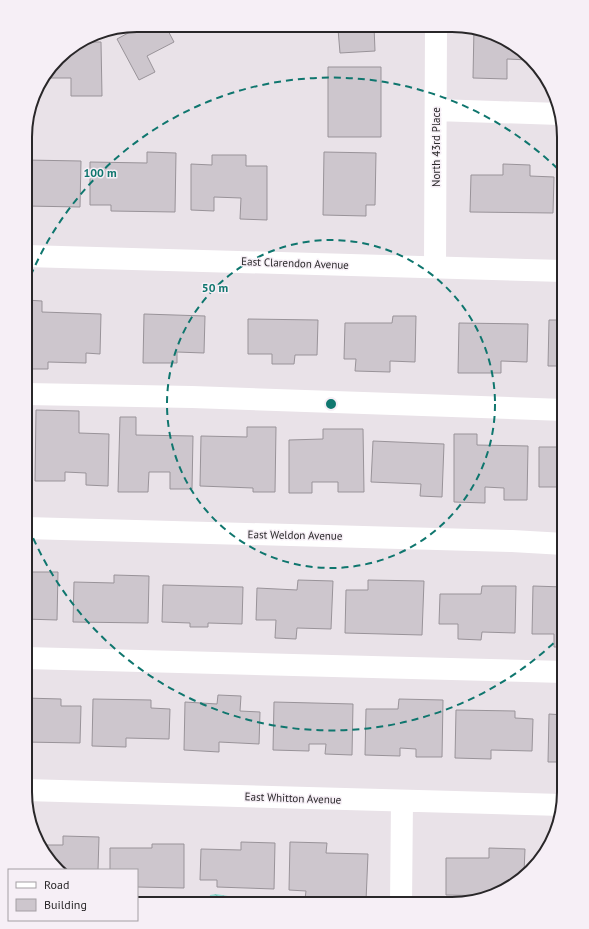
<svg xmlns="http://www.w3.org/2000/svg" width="589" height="929" font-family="'PT Sans',sans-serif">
<defs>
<pattern id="water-waves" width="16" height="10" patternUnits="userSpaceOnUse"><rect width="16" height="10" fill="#93dbd2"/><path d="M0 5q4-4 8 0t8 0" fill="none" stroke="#7fbcb4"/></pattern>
</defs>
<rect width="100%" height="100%" fill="#e9e2e8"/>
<path fill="url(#water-waves)" d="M216,894L228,896H240L243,897L244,903H210L209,901L210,895Z"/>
<path fill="#cdc6cd" stroke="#999399" d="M143,25H165L174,42L147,56L155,72L139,80L117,39Z
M325,26H374L375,51L340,53L338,29H325Z
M474,27L520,48L529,60L507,59V79L473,78Z
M81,42H101L102,96H71V78H45V77L63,53Z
M328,67H381V137H328Z
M147,152L176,153L175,212L111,211V205H90V162L147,163Z
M324,152L376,153L375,205H366V216L323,215Z
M212,155H246V166H267V220L240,219L241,198L214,197V211L191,210V164L212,165Z
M26,160L81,161L80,207L26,206Z
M503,164L530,165V176L554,177L553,213L470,212L471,175H503Z
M26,300L42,301V312L101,314L100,354L86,353V363L48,362V369H26Z
M144,314L205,316L204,353L177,352V363H143Z
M393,316H416L415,362L390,361V372L355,371L356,359H344L345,323H392Z
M248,319L318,320L317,355H295L294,364H272V354H248Z
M549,320H564V366H548Z
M459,323L528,324L527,362L501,361V373H458Z
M36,410L79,411V433L109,434L108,486L86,485V473L65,472V481H35Z
M120,417H136V435L193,436L192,489H170V472H149L148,492H118Z
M247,427H276L275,492H253V488L200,486L201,436L247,437Z
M323,429H363L364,492H338V482H312V493H289V440L323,439Z
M26,430L27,431V470H25Z
M454,434H477V445L528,446L527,500H504V488L485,487V503L454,502Z
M373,441L444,444L442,497L420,496L421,484L371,482Z
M539,447H564V487H539Z
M25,572H58L57,620L25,619Z
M114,575L149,576L148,623L73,622L74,582L114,583Z
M298,580L333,581L331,629L297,628L296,639L275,638L276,620H256L257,588L297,590Z
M368,580L424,581L422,635L345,633L346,590H368Z
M163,585L243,587L242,624L208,623V627H190V623L162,622Z
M482,586H516L515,633L482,632L481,640L458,639V624H439L440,594H481Z
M533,586L564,587V647H554V634H532Z
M218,695L241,696L240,711L260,712L259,744L219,742V752L184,750L185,702L217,704Z
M25,698L61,699V706H81L80,743L25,742Z
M93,699L151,700V708L170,709L169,739L126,738V747L92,746Z
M399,699L443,700L442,757H416V749L400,748V756L365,755L366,709H398Z
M274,702L353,704L352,755L325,754L326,744H309V751L273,750Z
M456,710L515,711V718L533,719L532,751L491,750V759L455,758Z
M549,714L564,715V762H548Z
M63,836L99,837L98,870H60L41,845H63Z
M241,842L275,843L274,889L217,887V880H200L201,849L241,850Z
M290,842L327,843L326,853L368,854L366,901L305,899L306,891L289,890Z
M152,844H184V888L137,887V870H110V848H152Z
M489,848L525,849L524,873L495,896L446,895V858H489Z"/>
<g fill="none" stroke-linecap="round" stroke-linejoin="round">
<path stroke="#fff" stroke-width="22" d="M436,110L560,114
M26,256L564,271
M435,267L436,27
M26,394L192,397L564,410
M25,528L512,541L564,544
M25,658L564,672
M25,790L562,805
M401,904L402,801"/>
</g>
<g fill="none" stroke="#0f766e" stroke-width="2" stroke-dasharray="7 5">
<circle cx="331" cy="404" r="164"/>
<path d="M562 635A327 327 0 0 1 26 521M26 287A327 327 0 0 1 562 173"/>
</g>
<g text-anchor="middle" stroke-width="3" stroke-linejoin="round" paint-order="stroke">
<g font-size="11" fill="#292729" stroke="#f6eff6">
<text transform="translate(436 147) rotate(-90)" y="4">North 43rd Place</text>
<text transform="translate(295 263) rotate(2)" y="4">East Clarendon Avenue</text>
<text transform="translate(295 535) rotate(1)" y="4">East Weldon Avenue</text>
<text transform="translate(293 798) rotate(2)" y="4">East Whitton Avenue</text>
</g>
</g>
<path d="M0 0H589V929H0ZM137 32H452A105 105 0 0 1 557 137V792A105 105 0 0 1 452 897H137A105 105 0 0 1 32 792V137A105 105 0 0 1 137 32Z" fill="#f6eff6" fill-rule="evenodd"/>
<path fill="none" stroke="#292729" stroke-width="2" d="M137 32H452A105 105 0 0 1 557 137V792A105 105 0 0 1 452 897H137A105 105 0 0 1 32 792V137A105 105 0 0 1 137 32Z"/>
<circle cx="331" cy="404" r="6" fill="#0f766e" stroke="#f6eff6" stroke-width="2"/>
<g font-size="12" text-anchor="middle" font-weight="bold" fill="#0f766e" stroke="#f6eff6" stroke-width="3" stroke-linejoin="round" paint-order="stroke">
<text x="100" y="177">100 m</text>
<text x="215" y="292">50 m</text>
</g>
<rect x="8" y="869" width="130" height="52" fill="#f6eff6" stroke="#a49fa4"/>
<rect x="16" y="882" width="20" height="6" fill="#ffffff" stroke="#a49fa4"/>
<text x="44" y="889" font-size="12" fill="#292729">Road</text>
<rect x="16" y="899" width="20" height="12" fill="#cdc6cd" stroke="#a49fa4"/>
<text x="44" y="909" font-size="12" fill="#292729">Building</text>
</svg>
